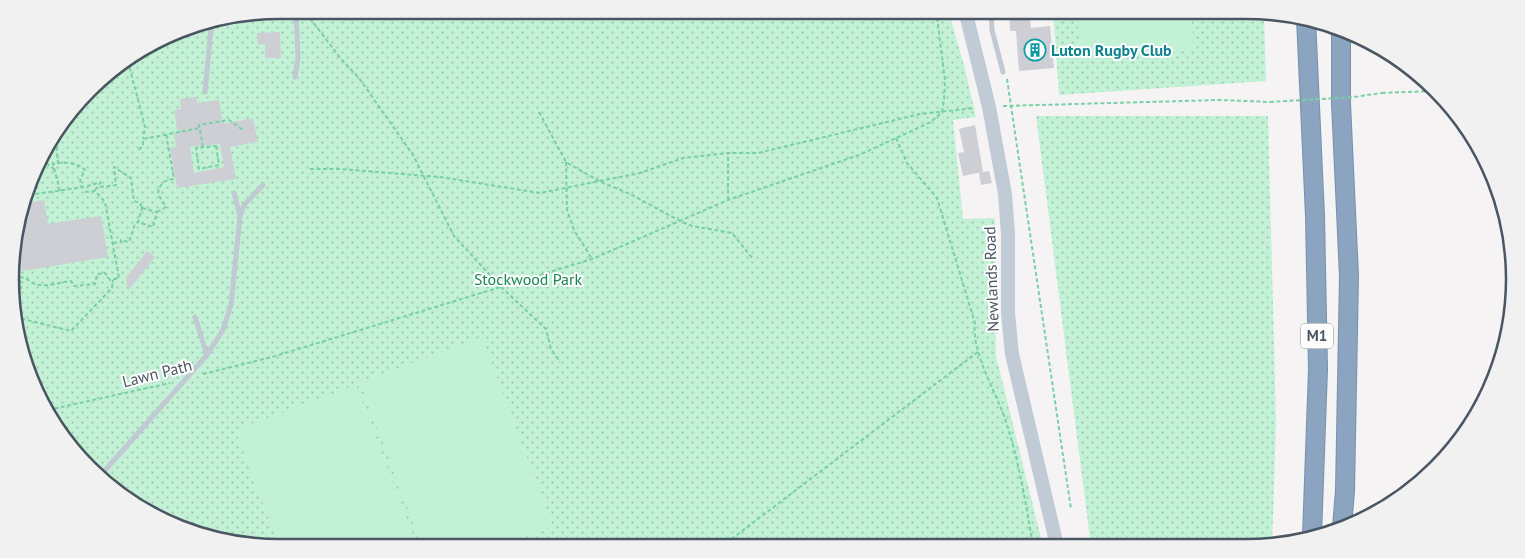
<svg xmlns="http://www.w3.org/2000/svg" width="1525" height="558" font-family="'PT Sans',sans-serif">
<defs>
<pattern id="park-dots" width="8" height="8" patternUnits="userSpaceOnUse" patternTransform="scale(1.25)"><rect width="8" height="8" fill="#c3f1d5"/><path d="M2 2h.1M6 6h.1" fill="none" stroke="#a0c6b0" stroke-width="1.8" stroke-linecap="round"/></pattern>
</defs>
<rect width="100%" height="100%" fill="#f5f3f3"/>
<path fill="url(#park-dots)" d="M279,10H948L965,69L976,117L953,120L963,219L995,218L996,356L1043,546L279,548L209,539L115,493L55,428L15,332L12,244L46,145L102,77L192,24Z
M1053,10H1246L1264,12L1266,81L1059,95Z
M1036,116H1268L1276,422L1272,546H1091Z"/>
<path fill="#c3f1d5" d="M1077,10H1191L1194,50L1080,56Z
M482,337L553,526L495,547L423,548L360,382Z
M356,385L418,548H280L235,430Z"/>
<path fill="#cdcfd5" fill-rule="evenodd" d="M1009,10H1029L1031,28L1050,26L1054,68L1019,71L1016,31H1010Z
M280,32L281,58H265V44L258,45L257,33Z
M196,97L197,103L219,100L223,124L253,118L258,142L230,147L236,179L177,188L170,148L176,147L174,135L178,134L174,110L181,109L180,99ZM220,144L224,167L194,173L190,147Z
M975,125L983,172L963,176L958,153L964,152L959,129Z
M989,171L992,183L981,185L979,173Z
M44,200L48,224L101,216L108,257L22,271L16,232L26,203Z
M147,251L155,257L128,291L126,278Z"/>
<g fill="none" stroke-linecap="round" stroke-linejoin="round">
<g stroke="#7690ad" stroke-width="20">
<path id="motorway" d="M1306,18L1315,216L1318,369L1312,536
M1341,32V103L1349,276L1345,491L1342,527"/>
</g>
<path stroke="#7ad0a6" stroke-width="2" stroke-dasharray="4 2.5" stroke-linecap="butt" d="M306,13L341,59L359,78L413,155L454,236L501,287L546,329L551,349L560,362
M128,61L145,127L143,139
M1007,79L1071,509
M1382,93L1432,91
M1003,106L1219,100L1270,102
M539,112L566,162L599,181L630,194L680,221L692,226L732,233L753,259
M55,134L58,163
M896,138L907,163L937,198L975,323C971,353 997,393 1006,422C1019,461 1026,505 1033,546
M216,146L219,165L199,169L196,148Z
M203,147L199,125L229,120L243,130
M139,150L143,145V139L200,128
M41,159L54,169
M566,162L567,210L574,230L592,259
M310,169H340L440,177L540,193L640,173L683,158L728,153H758L920,114L975,108
M32,186L36,184L35,178
M100,187L116,185L114,167L131,178L134,201L140,203L142,208
M95,190L101,182
M60,191L53,164C63,161 78,163 85,170L80,180L82,188
M29,195L84,187L101,182
M728,200V153
M142,208L157,212L153,227L138,222Z
M157,212L166,207L158,194C159,184 164,180 174,179L166,134
M12,243L19,279
M113,243L121,242V240L129,242L135,224L138,222
M14,287L18,290L21,288L20,277C27,278 29,281 35,284C44,288 61,282 71,281L74,286L95,284L97,274L105,273L110,280L119,278L105,202L95,191L85,192
M15,317L71,331L112,288L113,280
M203,374L272,357L592,259L728,200L859,155L931,122L942,112L944,100L945,80L936,10
M48,410L170,383
M721,547L979,351"/>
<path stroke="#c1cad2" stroke-width="5" d="M991,10L992,30L1003,72
M295,77L298,58L296,10
M205,92L211,29L209,22
M234,193L240,216
M195,317L207,355
M100,476L207,355L223,330L231,305L240,217L244,205L263,185"/>
<path stroke="#c1cbd6" stroke-width="14" d="M965,10L989,107L1005,194L1008,234V313L1012,354L1057,546"/>
<use href="#motorway" stroke="#8ba5c1" stroke-width="18"/>
<path stroke="#7ad0a6" stroke-width="2" stroke-dasharray="4 2.5" stroke-linecap="butt" d="M1270,102L1354,97L1382,93"/>
</g>
<defs>
<g id="building-ring" transform="scale(1.125)"><circle r="9.5" fill="#fff" stroke="#0f9aa8" stroke-width="1.5"/><path d="M-4-6H4V6H1V3H-1V6H-4ZM-2.5-4.3h1.7v1.8h-1.7ZM.8-4.3h1.7v1.8H.8ZM-2.5-1h1.7V.8h-1.7ZM.8-1h1.7V.8H.8Z" fill="#0f9aa8"/></g>
</defs>
<g fill-rule="evenodd">
<use href="#building-ring" x="1035" y="50"/>
</g>
<g text-anchor="middle" stroke-width="4" stroke-linejoin="round" paint-order="stroke">
<rect fill="#fff" stroke="#808990" stroke-width="1" x="1301" y="323.5" width="32" height="25" rx="4"/>
<g font-size="15" font-weight="bold" fill="#4a5661">
<text x="1317" y="341">M1</text>
</g>
<g font-size="16" font-weight="bold" fill="#0d838f" stroke="#fff" text-anchor="start">
<text x="1051" y="56">Luton Rugby Club</text>
</g>
<g font-size="16" fill="#17864f" stroke="#fff">
<text x="528" y="285">Stockwood Park</text>
</g>
<g font-size="16" fill="#4a5661" stroke="#fff">
<text transform="translate(991 279) rotate(-92)" y="6">Newlands Road</text>
<text transform="translate(157 373) rotate(-14)" y="6">Lawn Path</text>
</g>
</g>
<path d="M0 0H1525V558H0ZM279 19H1246A260 260 0 0 1 1506 279V279A260 260 0 0 1 1246 539H279A260 260 0 0 1 19 279V279A260 260 0 0 1 279 19Z" fill="#f1f1f2" fill-rule="evenodd"/>
<path fill="none" stroke="#4a5661" stroke-width="2.5" d="M279 19H1246A260 260 0 0 1 1506 279V279A260 260 0 0 1 1246 539H279A260 260 0 0 1 19 279V279A260 260 0 0 1 279 19Z"/>
</svg>
